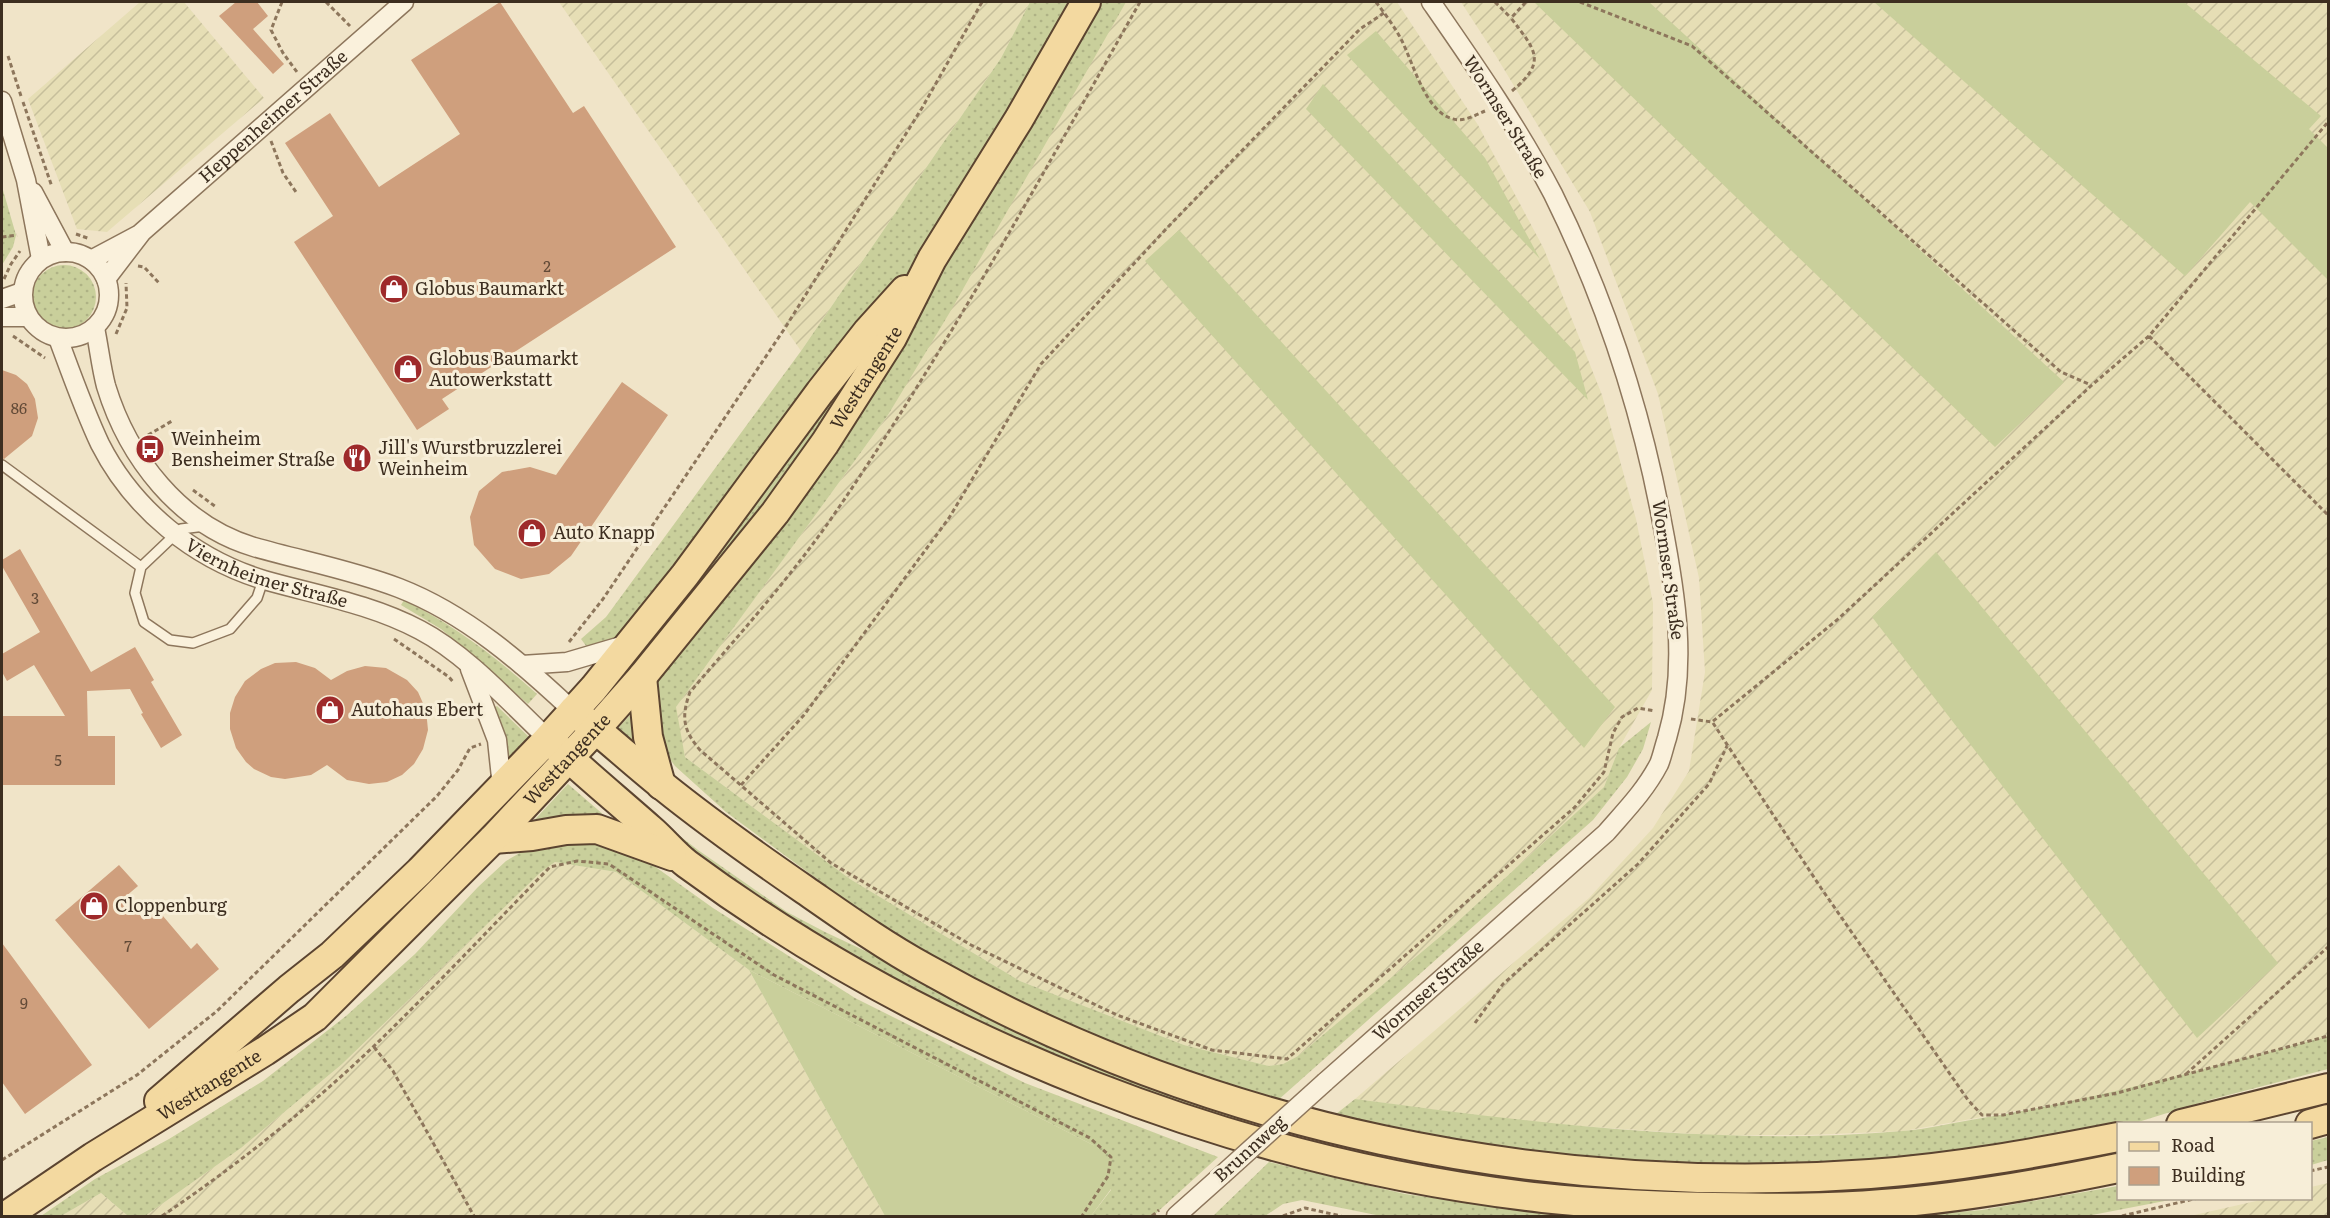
<svg xmlns="http://www.w3.org/2000/svg" width="2330" height="1218" font-family="Literata,serif">
<defs>
<pattern id="farmland-furrows" width="10" height="10" patternUnits="userSpaceOnUse" patternTransform="scale(1.5)"><rect width="10" height="10" fill="#e6deb5"/><path d="M-1 1l2-2M0 10L10 0M9 11l2-2" fill="none" stroke="#c6bf9b"/></pattern>
<pattern id="grass-dots" width="8" height="8" patternUnits="userSpaceOnUse" patternTransform="scale(1.5)"><rect width="8" height="8" fill="#c9cf9b"/><path d="M2 2h.1M6 6h.1" fill="none" stroke="#aeb285" stroke-width="1.8" stroke-linecap="round"/></pattern>
</defs>
<rect width="100%" height="100%" fill="#f0e4c8"/>
<path fill="url(#farmland-furrows)" d="M140,2H184L264,98L107,232L77,229L28,99Z
M559,2H1030L1001,58L801,351Z
M1125,2H1397L1478,125L1544,249L1602,395L1636,519L1653,603L1652,690L1619,748L1604,787L1455,924L1298,1056L1283,1064L1269,1066L1184,1045L1020,981L850,879L685,757L675,708L888,415Z
M1461,2H2328V1036L2117,1093L1904,1131L1808,1135H1710L1524,1122L1355,1099L1589,898L1653,828L1689,771L1705,672L1699,578L1658,394L1590,212L1496,56Z
M555,862L616,872L749,970L885,1216H145L241,1148L341,1065L541,872Z
M2328,1183V1216H2190L2265,1199L2310,1198L2311,1187Z
M101,1193L128,1216H61Z"/>
<path fill="url(#grass-dots)" d="M1030,2H1126L950,312L888,415L676,707L685,757L850,879L1020,981L1184,1045L1269,1066L1283,1064L1298,1056L1455,924L1604,787L1619,748L1651,722L1643,749L1627,777L1593,820L1277,1101L1118,1053L893,935L726,812L675,766L635,712L641,751L617,729L634,711L598,707L615,685L581,639L606,617L801,351L1001,58Z
M2,190H3L16,235L13,247L2,265Z
M32 297a32 32 0 1 1 64 0a32 32 0 1 1-64 0Z
M404,600C454,625 496,657 537,694L528,704L441,629L401,605Z
M497,706L529,737L507,759L503,729L495,707Z
M606,779L698,850L787,912L825,932L893,964L1029,1034L1144,1087L1251,1122L1246,1126L1111,1079L971,1019L858,959L785,917L696,857Z
M568,784L612,822L526,829Z
M572,835L629,848L713,908L855,998L1025,1083L1218,1157L1153,1216H1091L1111,1190L1093,1145L749,970L616,872L555,862L541,872L341,1065L241,1148L145,1216H128L101,1193L61,1216H41L95,1179L169,1139L263,1081L346,1016L415,954L478,887L506,861L537,843Z
M2328,1036V1069L2209,1100L2135,1123L2118,1124L2009,1149L1832,1165L1631,1167L1477,1148L1331,1118L1355,1099C1536,1123 1720,1147 1903,1131C1929,1129 1956,1122 1982,1118C2099,1099 2213,1067 2328,1036Z
M2328,1137V1160L2311,1165V1141Z
M1269,1162L1405,1194L1564,1216H1381L1302,1200L1283,1204L1265,1216H1213Z
M2118,1186V1198L2175,1199L2087,1216H1910L1982,1210Z"/>
<path fill="#c9cf9b" d="M1534,2H1649L2064,382L1995,447Z
M1874,2H2184L2321,116L2309,129L2328,148V280L2250,202L2185,276Z
M1376,31L1485,158L1540,259L1347,55Z
M1323,84L1575,352L1588,400L1306,109Z
M1179,230L1615,707L1584,748L1145,261Z
M1936,552L2278,963L2197,1038L1872,617Z
M749,970L1093,1145L1113,1171L1111,1189L1091,1216H885Z"/>
<path fill="#cf9f7d" d="M236,2H257L268,16L253,29L284,64L273,74L219,16Z
M500,2L573,113L584,106L676,247L442,399L449,409L417,430L294,242L333,216L285,143L330,113L379,187L460,134L411,60Z
M2,370L16,375L27,384L35,399L38,418L32,436L4,459L2,458Z
M622,382L668,415L571,556L549,574L521,579L495,569L474,545L470,517L479,491L502,472L530,467L556,475Z
M20,549L91,672L135,647L154,680L151,682L182,735L161,748L141,714L143,713L130,689L87,691L88,736H115V785H2V716H65L34,665L7,681L2,672V654L40,632L2,566V560Z
M296,662L315,668L331,680L347,671L365,666L386,668L407,680L418,692L426,710L428,730L423,749L414,764L402,775L387,782L369,784L347,780L327,765L311,775L285,779L271,777L254,769L246,762L236,748L230,729V713L235,697L245,681L261,669L275,663Z
M119,865L138,886L125,897L144,920L157,909L191,949L197,943L219,969L149,1029L55,920Z
M2,943L92,1065L25,1114L2,1082Z"/>
<g fill="none" stroke-linecap="round" stroke-linejoin="round">
<g stroke="#8d765c" stroke-width="12">
<path id="service" d="M2,465L141,567
M205,526L181,529L141,567L135,593L144,622L170,640L193,643L230,629L257,598L263,580"/>
</g>
<g stroke="#8d765c" stroke-width="21">
<g id="minor">
<path d="M2,101L26,180L41,259"/>
<path d="M33,192L65,252"/>
<circle cx="66" cy="295" r="43"/>
<path d="M91,260L138,235"/>
<path id="s1" d="M106,279L142,232L404,2"/>
<path d="M2,299L22,292"/>
<path d="M2,317H28"/>
<path d="M95,328C99,347 101,367 106,386C128,458 180,525 254,547C303,561 352,570 399,588C466,614 522,663 573,711"/>
<path id="s2" d="M58,338C71,373 84,410 100,444C133,509 194,559 264,580C317,595 371,604 420,630C466,654 510,703 548,739"/>
<path d="M522,665L567,662L628,644"/>
<path d="M470,669L497,740L502,787"/>
<path id="s3" d="M1325,1082L1606,833C1625,811 1645,791 1659,764C1662,757 1664,747 1667,738C1688,667 1676,594 1662,522C1641,409 1604,297 1553,194C1518,127 1474,64 1431,2"/>
<path d="M1176,1216L1222,1175"/>
</g>
</g>
<g stroke="#5b4430" stroke-width="32">
<g id="primary">
<path d="M642,677L648,737L661,785"/>
<path d="M573,711C604,735 633,762 663,786C709,823 757,857 805,890C844,917 883,945 925,968C1210,1129 1544,1197 1870,1174C1954,1168 2036,1153 2118,1137"/>
<path d="M548,739C581,770 616,799 650,829C663,840 674,854 687,864C932,1045 1240,1164 1543,1198C1599,1204 1656,1206 1713,1207C1769,1208 1827,1209 1883,1204C1962,1198 2041,1184 2118,1168"/>
<path d="M493,839L532,836L566,830L597,829L672,856"/>
<path d="M159,1101L289,989L332,955L420,871L548,739L594,688L685,575L820,392L867,332L905,290"/>
<path d="M2181,1124L2328,1088"/>
<path d="M2310,1124L2328,1119"/>
<path id="s4" d="M6,1216L93,1157L265,1051L315,1017L493,839L596,729L642,677L775,513L825,443L892,338L932,259L1019,119L1086,2"/>
</g>
</g>
<path stroke="#8d765c" stroke-width="3" stroke-dasharray="4.5 3" stroke-linecap="butt" d="M282,2L271,30L283,53L297,72
M326,2L350,26
M1140,2C1042,175 946,351 833,516C790,578 739,635 690,692C681,717 683,730 700,750L831,863L971,945L1117,1015L1212,1050L1287,1059L1575,807L1604,772L1613,733L1622,717L1638,708L1655,711
M1376,2C1385,14 1395,27 1402,41C1413,63 1425,109 1450,118C1463,123 1473,116 1485,111
M1495,2L1511,18
M1580,2L1692,46L2061,372L2091,385
M8,56L21,96
M1512,91C1548,61 1535,50 1511,18L1526,2
M23,102L52,187
M271,141L283,173L296,192
M76,234L90,239
M2,237L17,235
M138,266L144,267L159,283
M4,279L11,264L20,251
M116,334L127,308L126,283
M13,336L45,358
M2149,336L2328,515
M148,435L172,421
M193,490L216,507
M394,639L449,677L454,683
M569,642L603,599L785,328L922,108L982,2
M1691,719L1712,722L1837,620L2092,385L2149,336L2328,122
M1713,723L1821,888L1968,1100L1982,1115H2003L2117,1093L2328,1036
M741,785L804,715L949,518L1041,364L1166,229L1360,29L1384,13
M1475,1023L1503,984L1638,864L1709,784L1727,746
M374,1047L393,1071L474,1216
M2186,1074L2328,947
M2,1160L137,1075L217,1011L437,796L458,770L470,748L481,744
M2310,1171L2328,1167
M162,1216C236,1166 309,1108 374,1046C434,988 491,927 550,867L577,861L609,864L774,975L1090,1138L1111,1157L1108,1176L1082,1216
M1152,1216L1159,1210
M1283,1216L1305,1208L1341,1216
M2122,1216L2198,1198"/>
<use href="#service" stroke="#faf1dc" stroke-width="9"/>
<use href="#minor" stroke="#faf1dc" stroke-width="18"/>
<use href="#primary" stroke="#f3d9a0" stroke-width="28"/>
<g stroke="#8d765c" stroke-width="21" stroke-linecap="butt">
<path id="minor-bridge" d="M1222,1175L1325,1082"/>
</g>
<use href="#minor-bridge" stroke="#faf1dc" stroke-width="18"/>
</g>
<defs>
<g id="shop-disc" transform="scale(1.5)"><circle r="9.5" fill="#9e2a2b" stroke="#f7eed8"/><path d="M-5-2.5h2.3a2.7 3.5 0 0 1 5.4 0H5L5.5 6h-11ZM-1.5-2.5h3a1.5 2.3 0 0 0-3 0Z" fill="#fff"/></g>
<g id="bus-disc" transform="scale(1.5)"><circle r="9.5" fill="#9e2a2b" stroke="#f7eed8"/><path d="M-5-6H5V4H4V6H2V4H-2V6H-4V4H-5ZM-3.5-4V0h7V-4ZM-3.5 1.2v1.5H-2V1.2ZM2 1.2v1.5H3.5V1.2Z" fill="#fff"/></g>
<g id="restaurant-disc" transform="scale(1.5)"><circle r="9.5" fill="#9e2a2b" stroke="#f7eed8"/><path d="M-5-6h1v4h1v-4h1v4h1v-4h1v5L-1.5 .5V6h-2V.5L-5-1ZM5-6V6H3V1.5H1.5Q1.5-4 5-6Z" fill="#fff"/></g>
</defs>
<g fill-rule="evenodd">
<use href="#shop-disc" x="394" y="289"/>
<use href="#shop-disc" x="408" y="369"/>
<use href="#bus-disc" x="150" y="449"/>
<use href="#restaurant-disc" x="357" y="458"/>
<use href="#shop-disc" x="532" y="533"/>
<use href="#shop-disc" x="330" y="710"/>
<use href="#shop-disc" x="94" y="906"/>
</g>
<g text-anchor="middle" stroke-width="6" stroke-linejoin="round" paint-order="stroke">
<g font-size="15" fill="#624a37">
<text x="547" y="272">2</text>
<text x="19" y="414">86</text>
<text x="35" y="604">3</text>
<text x="58" y="766">5</text>
<text x="128" y="952">7</text>
<text x="24" y="1009">9</text>
</g>
<g font-size="18" fill="#3d2e20" stroke="#f7eed8">
<text dy="6" stroke="none"><textPath href="#s1" startOffset="234">Heppenheimer Straße</textPath></text>
<text transform="translate(1505 117) rotate(58)" y="6">Wormser Straße</text>
<text dy="6" stroke="none"><textPath href="#s4" startOffset="1214">Westtangente</textPath></text>
<text transform="translate(1668 570) rotate(82)" y="6">Wormser Straße</text>
<text dy="6" stroke="none"><textPath href="#s2" startOffset="333">Viernheimer Straße</textPath></text>
<text dy="6" stroke="none"><textPath href="#s4" startOffset="728">Westtangente</textPath></text>
<text dy="6" stroke="none"><textPath href="#s3" startOffset="138">Wormser Straße</textPath></text>
<text dy="6" stroke="none"><textPath href="#s4" startOffset="242">Westtangente</textPath></text>
<text transform="translate(1250 1149) rotate(-42)" y="6">Brunnweg</text>
</g>
<g font-size="18" fill="#3d2e20" stroke="#f7eed8" text-anchor="start">
<text x="415" y="295">Globus Baumarkt</text>
<text x="429" y="365">Globus Baumarkt<tspan x="429" dy="21">Autowerkstatt</tspan></text>
<text x="171" y="445">Weinheim<tspan x="171" dy="21">Bensheimer Straße</tspan></text>
<text x="378" y="454">Jill's Wurstbruzzlerei<tspan x="378" dy="21">Weinheim</tspan></text>
<text x="553" y="539">Auto Knapp</text>
<text x="351" y="716">Autohaus Ebert</text>
<text x="115" y="912">Cloppenburg</text>
</g>
</g>
<rect width="2330" height="1218" fill="none" stroke="#3d2e20" stroke-width="6"/>
<rect x="2117" y="1122" width="195" height="78" fill="#f7eed8" stroke="#ada18e" stroke-width="1.5"/>
<rect x="2129" y="1142" width="30" height="9" fill="#f3d9a0" stroke="#ada18e" stroke-width="1.5"/>
<text x="2171" y="1152" font-size="18" fill="#3d2e20">Road</text>
<rect x="2129" y="1167" width="30" height="18" fill="#cf9f7d" stroke="#ada18e" stroke-width="1.5"/>
<text x="2171" y="1182" font-size="18" fill="#3d2e20">Building</text>
</svg>
